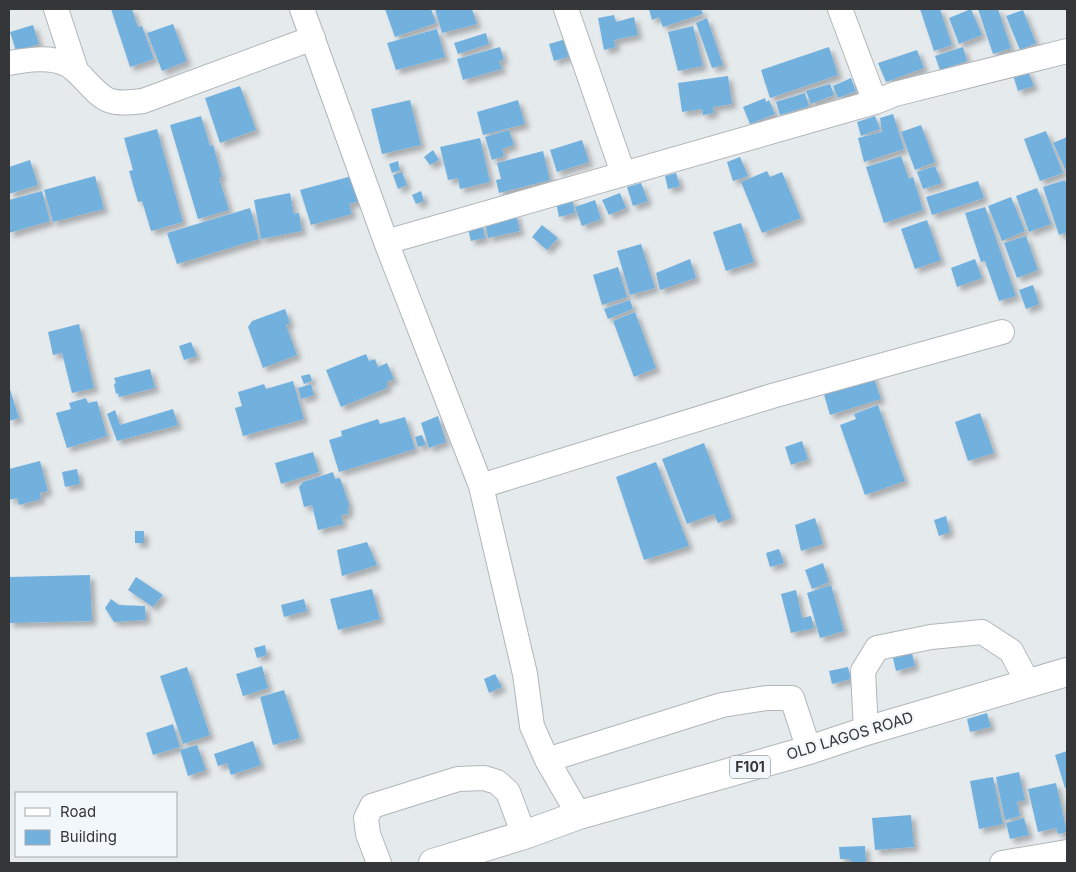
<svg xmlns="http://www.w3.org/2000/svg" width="1076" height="872" font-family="Inter,sans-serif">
<defs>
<filter id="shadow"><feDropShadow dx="4.5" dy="4.5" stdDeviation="2.5" flood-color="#0004"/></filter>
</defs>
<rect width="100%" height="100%" fill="#e5eaed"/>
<path fill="#72b0de" filter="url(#shadow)" d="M111,9H132L138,27L142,26L154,59L130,67Z
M385,9H431L436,23L395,37Z
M435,9H472L477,24L442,33Z
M649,9H701L703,14L663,27L659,17L652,20Z
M920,9H940L952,45L934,51Z
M971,9L982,35L959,44L949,18Z
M978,9H998L1011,48L993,54Z
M1023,10L1036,43L1020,50L1006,16Z
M614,15L616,22L634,17L638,35L614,40L616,47L604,50L598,18Z
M707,18L723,65L712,68L696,23Z
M173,24L187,61L162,71L147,33Z
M33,25L39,44L16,51L10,32Z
M693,26L703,66L678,71L668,32Z
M437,29L445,57L396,70L387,43Z
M486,33L489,44L458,54L454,43Z
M566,39L571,56L554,61L549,44Z
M500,47L504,60L499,61L502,69L463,80L457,59Z
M829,47L838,75L770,98L761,70Z
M963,47L967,61L940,70L935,56Z
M917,50L924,68L886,82L878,63Z
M1027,69L1034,86L1018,91L1013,75Z
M728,76L732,104L713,107L714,113L703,115L702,109L682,112L678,83Z
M851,78L856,91L838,98L833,86Z
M830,84L834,95L811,104L806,91Z
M240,86L256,130L220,143L205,98Z
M805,93L809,106L780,115L776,102Z
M765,98L766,102L769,100L775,114L750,124L743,107Z
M410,100L421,145L382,154L371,109Z
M518,100L525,124L483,135L477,112Z
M893,114L904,149L864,162L858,138L882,132L880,118Z
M201,116L210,146L213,145L222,177L219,178L229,210L198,219L170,125Z
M875,116L880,129L861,136L857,122Z
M921,125L935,162L915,170L901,132Z
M157,129L183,222L151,231L142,201L138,202L129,171L133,170L124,138Z
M509,130L514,145L502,149L504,156L492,160L485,137Z
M1046,131L1063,173L1040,181L1024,139Z
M1067,137V173L1053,143Z
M480,138L490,182L460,189L458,178L448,180L440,147Z
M582,140L589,162L557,172L550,150Z
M433,150L439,160L430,165L424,157Z
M543,151L550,180L499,193L496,180L501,179L497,163Z
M901,156L909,179L913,177L923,210L884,223L866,167Z
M740,157L748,176L733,181L727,162Z
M30,160L38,185L9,194V167Z
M398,161L400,170L392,173L389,164Z
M935,166L942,183L923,189L917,172Z
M767,171L770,177L782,172L801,218L762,233L741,182Z
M402,172L407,185L398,189L393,175Z
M676,173L680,186L668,189L665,176Z
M95,176L104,209L53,222L44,190Z
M352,176L359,201L349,204L352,214L311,225L300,190Z
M1065,180L1067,187V232L1059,235L1043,187Z
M978,181L984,198L932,215L926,197Z
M641,183L648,201L633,206L627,187Z
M1037,188L1051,224L1029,232L1016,196Z
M42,191L50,221L9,233V200Z
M421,191L424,201L416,204L412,195Z
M290,193L294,214L299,213L302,231L261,239L254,200Z
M620,193L626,208L609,215L602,200Z
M1011,197L1025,231L1002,241L988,206Z
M572,198L575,213L559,217L556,202Z
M595,200L601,219L582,226L575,207Z
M985,207L1016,296L999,301L985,261L981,262L965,213Z
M250,208L259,239L177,264L167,233Z
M516,213L520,231L488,238L485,222Z
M927,220L941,260L915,269L901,229Z
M482,222L485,238L471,241L467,225Z
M741,223L754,262L726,271L713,232Z
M542,225L558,238L547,250L532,237Z
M1026,236L1038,270L1017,278L1004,243Z
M641,244L655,288L630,295L617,251Z
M690,259L696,278L660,290L656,273Z
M975,259L982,278L957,287L951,268Z
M618,267L627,297L602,305L593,275Z
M1033,285L1039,304L1026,309L1019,290Z
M630,300L633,309L608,319L604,309Z
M285,309L290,323L286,325L297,355L263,368L248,327L252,321Z
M635,312L656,368L634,377L613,321Z
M79,324L94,388L72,393L62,353L53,355L48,332Z
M191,342L197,356L184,360L179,346Z
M366,354L369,361L375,359L378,367L387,363L394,379L387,382V388L341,407L326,370Z
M150,369L155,388L119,397L118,393L116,394L114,384L116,383L114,378Z
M872,373L881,399L830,415L823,391Z
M310,374L312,381L304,384L301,376Z
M293,381L304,419L243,436L235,408L242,406L238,392L264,384L266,389Z
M311,384L314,395L301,399L298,388Z
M9,386L19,418L9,421Z
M86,398L88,403L97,401L107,436L67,448L56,413L71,409L69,403Z
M878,405L905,481L865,495L840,425L856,419L854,414Z
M173,409L178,425L117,441L107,414L115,410L120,425Z
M980,413L994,453L968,461L955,422Z
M438,416L446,442L429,448L421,423Z
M405,417L415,449L339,472L329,440L342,436L341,431L378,419L380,424Z
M422,435L426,445L418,447L415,437Z
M802,441L808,459L791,465L785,447Z
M704,443L732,518L718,523L714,514L687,524L662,459Z
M313,452L319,472L281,484L275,463Z
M40,461L48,491L40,493L41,499L19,505L17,498L9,500V469Z
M656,462L689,546L644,560L616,477Z
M77,469L80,484L65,487L62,472Z
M333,472L335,479L340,478L349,504L348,514L341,515L343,524L318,530L312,505L304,507L299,487L303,482Z
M946,516L950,532L939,536L934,520Z
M815,518L823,544L801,551L795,525Z
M135,531H144V543H135Z
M367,542L377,565L342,576L337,550Z
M779,549L784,563L770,567L766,553Z
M823,563L829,582L812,589L805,570Z
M90,575L92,621L9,623V577Z
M136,577L163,595L153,607L128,590Z
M831,585L844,631L820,638L807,593Z
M372,589L380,619L338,630L330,599Z
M796,590L802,618L811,616L814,628L791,633L781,594Z
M111,599L119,605L145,606L146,620L114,622L105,608Z
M304,599L307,611L284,617L281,605Z
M265,645L267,655L257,658L254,648Z
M912,653L915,666L896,671L893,658Z
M262,666L268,688L243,696L236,674Z
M187,667L210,735L183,744L160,676Z
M848,667L851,679L832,684L829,671Z
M495,674L502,687L489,693L484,679Z
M284,690L300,738L273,745L260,697Z
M987,713L991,727L970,732L967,719Z
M173,724L180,747L153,755L146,733Z
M253,741L261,765L231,775L227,763L218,766L214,754Z
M197,745L206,770L188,776L180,750Z
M1067,751V788H1065L1055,755Z
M1019,772L1025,800L1017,802L1020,816L1005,820L996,777Z
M993,777L1003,824L979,829L970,781Z
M1056,783L1067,832L1058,834L1056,828L1038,832L1028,789Z
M911,815L914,847L875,850L872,818Z
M1024,818L1029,835L1010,839L1006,823Z
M865,846L866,863H851L850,859H840L839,847Z"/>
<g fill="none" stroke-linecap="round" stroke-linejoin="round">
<g stroke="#b1b6ba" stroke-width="26">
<path id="minor" d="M56,9L76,70
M302,9L386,242L481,486L525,674L532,726L547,760L579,815
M566,9L623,173
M840,9L875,102
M9,63C26,60 49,56 66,64C73,67 78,73 83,78C106,103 110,105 143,101L313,38
M386,242L875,102L895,94L1067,51
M481,486L772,396L1002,332
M866,731L863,671L877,648L931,637L982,632L1011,651L1028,683
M547,760L722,705L767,698H792L809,750
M379,863L368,834L366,818L372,806L458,779L484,778L497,782L508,792L524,835
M1002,863L1067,852"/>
</g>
<g stroke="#b1b6ba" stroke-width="30">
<path id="major" d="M433,863L524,835L579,815L809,750L866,731L1067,672"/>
</g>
<use href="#minor" stroke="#fff" stroke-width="24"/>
<use href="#major" stroke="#fff" stroke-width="28"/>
</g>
<g text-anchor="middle" stroke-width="4.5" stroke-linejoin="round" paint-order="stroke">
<rect fill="#f2f7fb" stroke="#6d7072" stroke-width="1" x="730" y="755.5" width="40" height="23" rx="4"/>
<g font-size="14" font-weight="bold" fill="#343637">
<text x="750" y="772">F101</text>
</g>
<g font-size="15" fill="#343637" stroke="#f2f7fb">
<text transform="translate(850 736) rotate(-17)" y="5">OLD LAGOS ROAD</text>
</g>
</g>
<rect width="1076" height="872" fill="none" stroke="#343637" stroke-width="20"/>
<rect x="15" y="792" width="162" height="65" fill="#f2f7fb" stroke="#a6aaad"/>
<rect x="25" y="808" width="25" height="8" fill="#ffffff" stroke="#a6aaad"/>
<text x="60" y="817" font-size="15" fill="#343637">Road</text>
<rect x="25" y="830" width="25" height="15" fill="#72b0de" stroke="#a6aaad"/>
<text x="60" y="842" font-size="15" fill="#343637">Building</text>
</svg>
